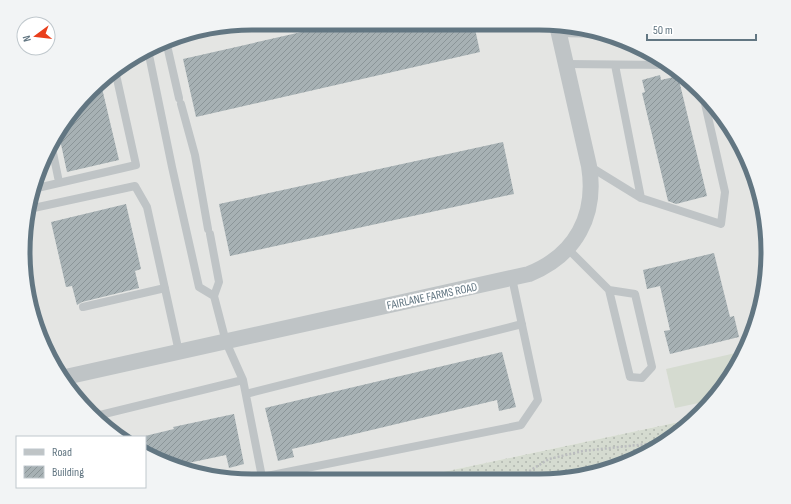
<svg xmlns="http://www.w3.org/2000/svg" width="791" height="504" font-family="'Sofia Sans Condensed',sans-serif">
<defs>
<pattern id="grass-dots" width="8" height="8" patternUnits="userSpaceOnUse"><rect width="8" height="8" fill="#d5dbd0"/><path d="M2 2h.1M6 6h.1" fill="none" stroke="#b0b6ae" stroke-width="1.8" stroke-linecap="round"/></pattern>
<pattern id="building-hatch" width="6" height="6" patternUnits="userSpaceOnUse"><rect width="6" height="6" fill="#a7b1b4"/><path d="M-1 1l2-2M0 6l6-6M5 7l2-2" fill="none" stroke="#8b9598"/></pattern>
</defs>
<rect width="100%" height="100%" fill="#f4f4ef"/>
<path fill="#e4e5e3" d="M252,23L569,25L627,41L679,70L737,138L745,159L765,245L760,311L721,392L693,419L405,480L222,479L164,463L145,452V437H118L112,434L61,379L31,311L23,237L35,178L70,112L125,62L179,35Z"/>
<path fill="url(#grass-dots)" d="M693,419L679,434L640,457L554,480H405Z"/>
<path fill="#d5dbd0" d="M740,352L721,392L713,400L675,408L666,369Z"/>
<path fill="url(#building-hatch)" d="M337,24H474L480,52L196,117L183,59Z
M660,75L661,80L678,76L707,196L676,204L668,201L642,93L645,92L642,80Z
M101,84L119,160L67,172L59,135L70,112Z
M503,142L514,194L230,256L219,204Z
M126,204L141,269L135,271L139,288L82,302L77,305L72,286L66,287L51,222Z
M714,253L730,317L734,316L739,337L670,354L664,331L670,330L660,286L647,289L643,270Z
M502,352L516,407L499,411L497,400L292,449L294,457L278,461L265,408Z
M234,414L244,464L229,468L226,455L174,466L164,463L145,452V436L174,429L173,427Z"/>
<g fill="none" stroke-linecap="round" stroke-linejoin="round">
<path stroke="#bbbdbf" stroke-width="2.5" stroke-dasharray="2 2" stroke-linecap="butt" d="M406,480L445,474L454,480
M507,480L526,473L549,459L583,451L656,443L668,440"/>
<path stroke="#bfc4c6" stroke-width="8" d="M559,33L604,34
M166,41L179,98
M148,50L172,167L199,287L214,296
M566,64L669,65
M615,65L641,198
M181,104L195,155L208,229
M52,148L59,182
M589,166L641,198L721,224L725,192L704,99
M33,189L136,165L115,70
M29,209L135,186L147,207L179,352
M210,234L219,282L214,296L226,342L243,380L262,477L251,479
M568,249L609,290L630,377L642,378L652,367L635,294L609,290
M29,288L38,327
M83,307L165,288
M246,394L522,324
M96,416L243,380
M262,477L521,425L538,400L512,278"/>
<path stroke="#bfc4c6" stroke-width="16" d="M61,378L529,274C576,255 597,215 589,166L557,25"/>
</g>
<g text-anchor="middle" stroke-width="4" stroke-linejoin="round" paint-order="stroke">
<g font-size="12" fill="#627682" stroke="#fff">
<text transform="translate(432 296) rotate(-12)" y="4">FAIRLANE FARMS ROAD</text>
</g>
</g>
<path d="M0 0H791V504H0ZM252 30H539A222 222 0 0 1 761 252V252A222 222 0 0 1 539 474H252A222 222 0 0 1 30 252V252A222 222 0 0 1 252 30Z" fill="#f2f4f5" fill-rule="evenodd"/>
<path fill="none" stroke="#627682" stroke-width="5" d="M252 30H539A222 222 0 0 1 761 252V252A222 222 0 0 1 539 474H252A222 222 0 0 1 30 252V252A222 222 0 0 1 252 30Z"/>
<rect x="16" y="436" width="130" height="52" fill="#ffffff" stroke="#c0c8cd"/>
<rect x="24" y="449" width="20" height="6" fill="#bfc4c6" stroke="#c0c8cd"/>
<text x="52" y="456" font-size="12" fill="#627682">Road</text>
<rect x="24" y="466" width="20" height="12" fill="url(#building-hatch)" stroke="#c0c8cd"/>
<text x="52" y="476" font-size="12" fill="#627682">Building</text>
<g transform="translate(36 36) rotate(255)"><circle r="19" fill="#ffffff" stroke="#c0c8cd"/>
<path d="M0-3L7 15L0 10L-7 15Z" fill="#e93e1b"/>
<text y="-6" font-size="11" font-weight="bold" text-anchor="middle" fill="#627682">N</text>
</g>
<path d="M647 34v6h109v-6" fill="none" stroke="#627682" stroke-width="2"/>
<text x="653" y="34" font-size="12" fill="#627682" stroke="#ffffff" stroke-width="3" paint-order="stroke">50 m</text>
</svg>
